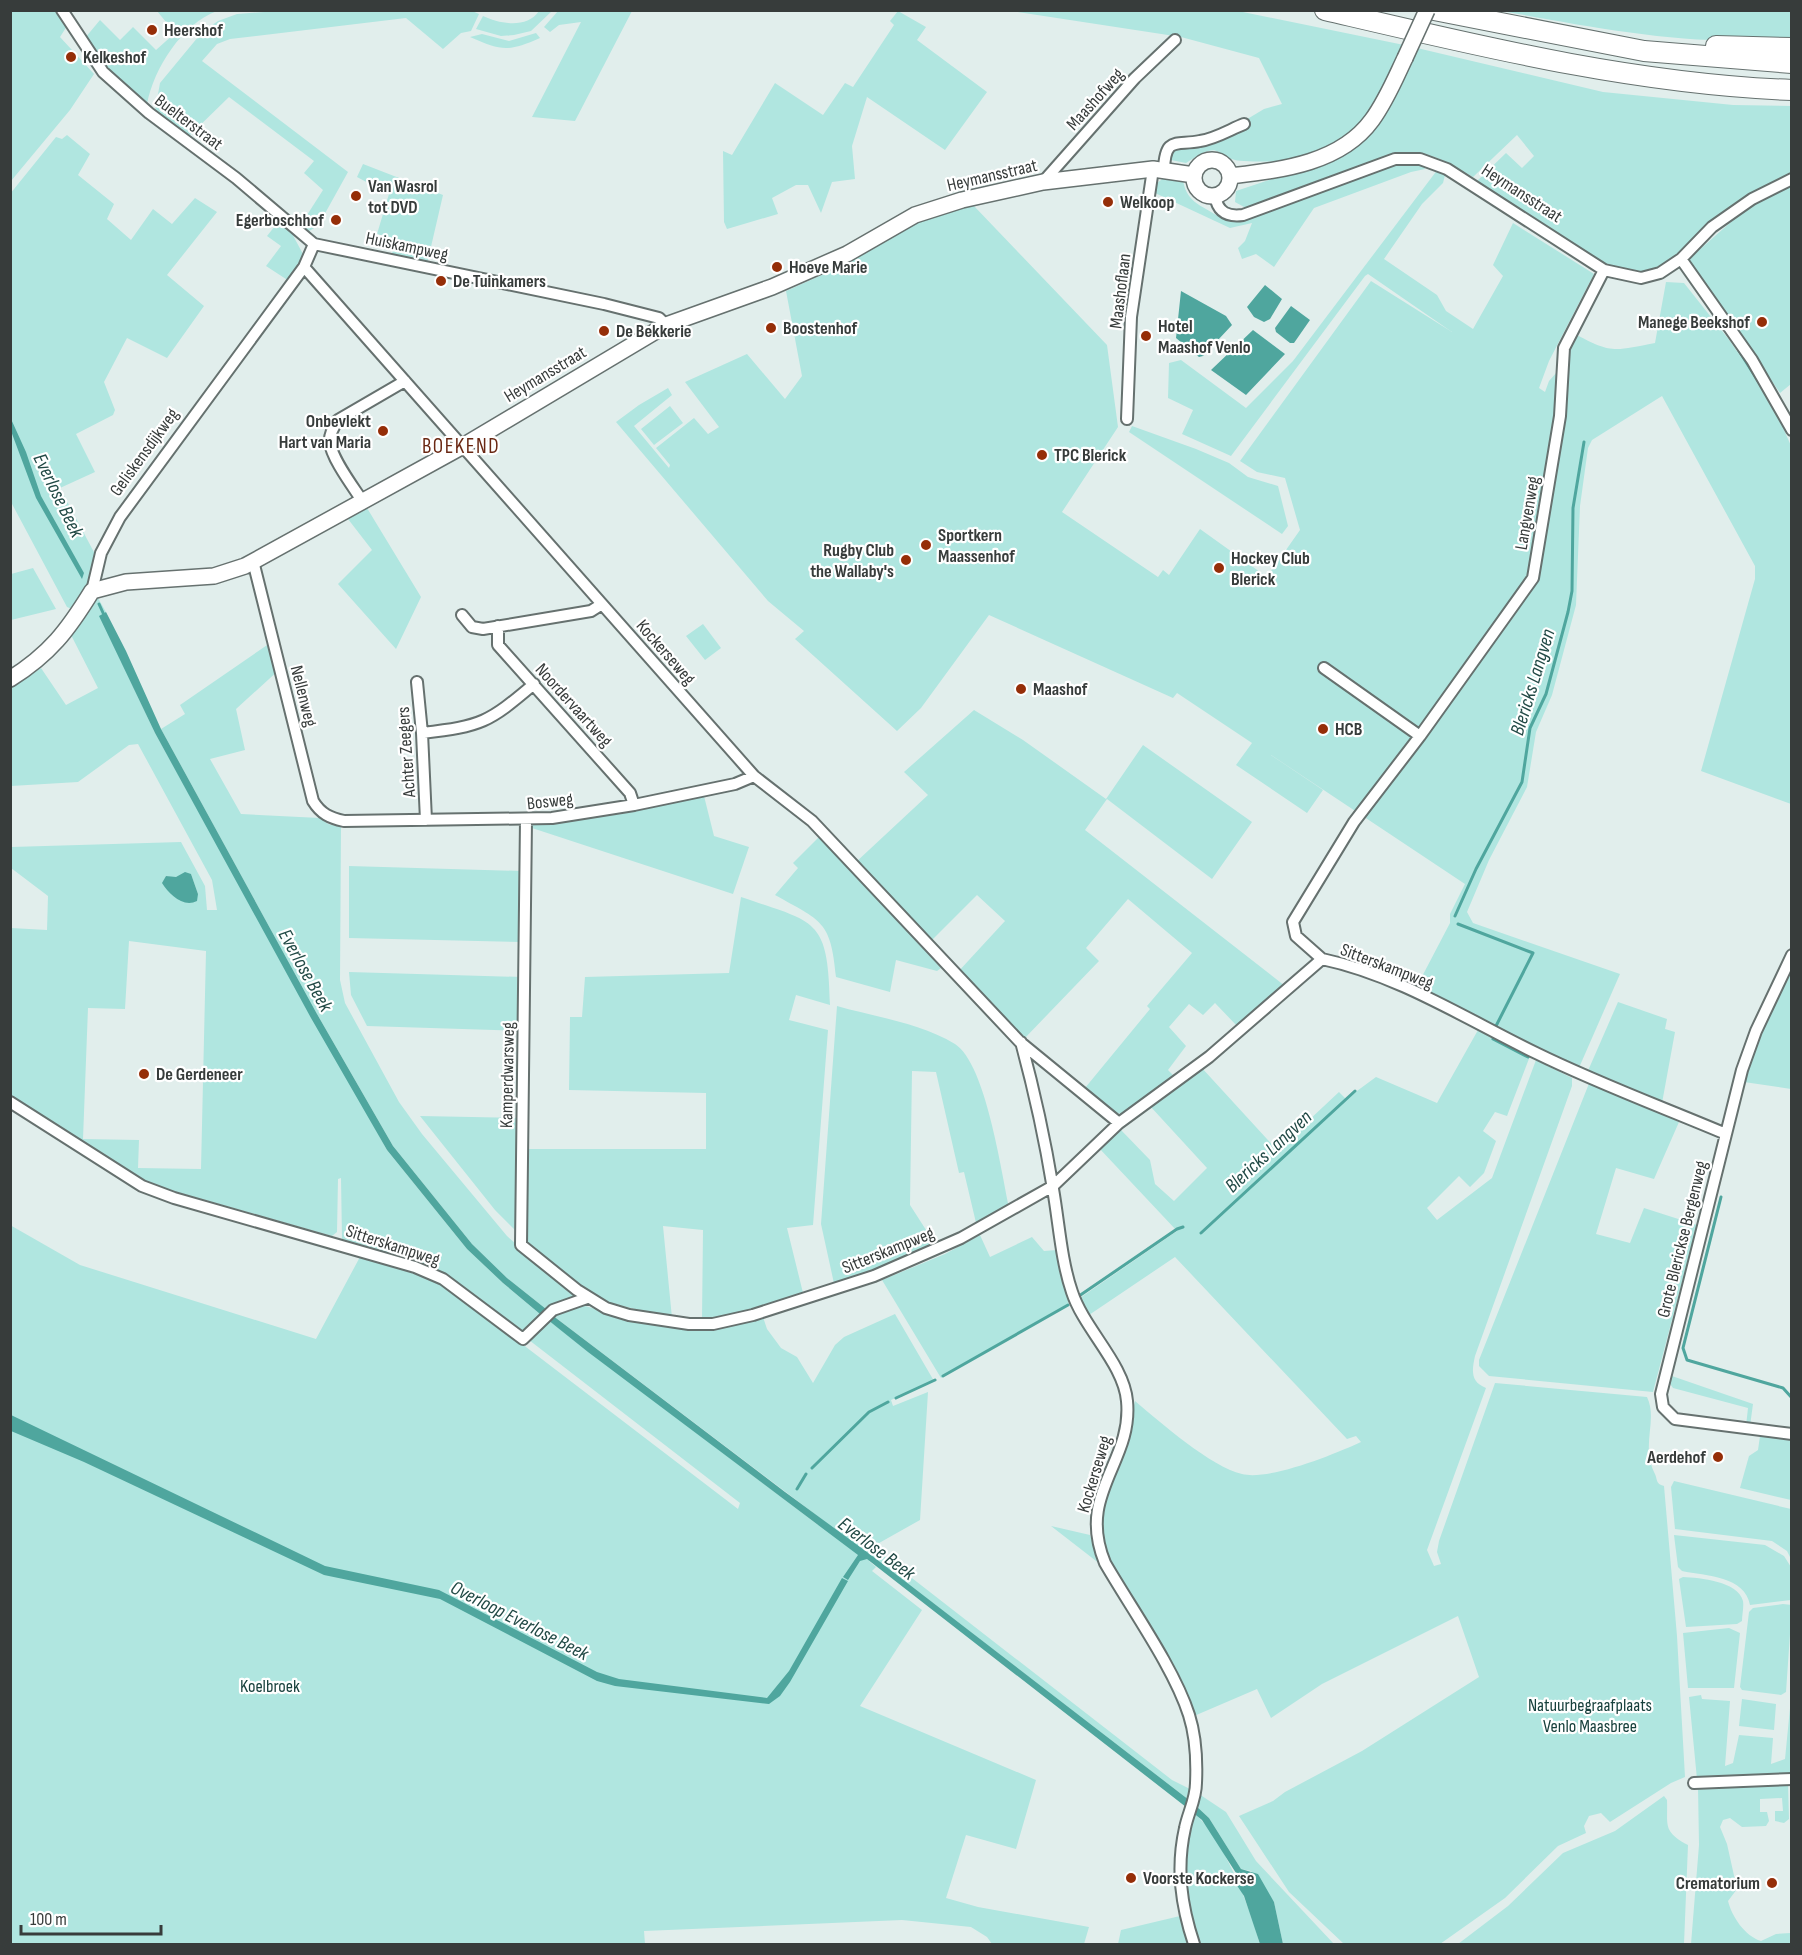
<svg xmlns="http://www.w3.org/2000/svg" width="1802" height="1955" font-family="'Sofia Sans Condensed',sans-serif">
<rect width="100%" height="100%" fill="#e1eeec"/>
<path fill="#b0e6e0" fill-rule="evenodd" d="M291,10H470L479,14L471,31L461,33L443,49L406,18L230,39L217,44L202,61L348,172L318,226L309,231L300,226L323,190L304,173L314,161L229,97L188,137L155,111L160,83L203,31L218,21L237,14Z
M11,11H57L67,26L60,37L94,74L70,110L11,181Z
M157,11H217C182,24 154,68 147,104L109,72L85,38L100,20L120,40L133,27L156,50L175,33Z
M539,11H552L531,31L514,35L501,36L476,29L483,16C500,24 527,29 539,11Z
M558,11H632L575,121L532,117L581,22L559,25L550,32L544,27Z
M898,11L926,27L917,40L987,92L945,150L867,97L852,146L855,179L832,182L821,213L808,185H796L772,198L778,214L727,229L724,222L723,151L732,155L775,83L823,115L845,83L853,87L894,25L890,21Z
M1011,11H1238L1404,45C1365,127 1345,167 1244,161C1212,160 1226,136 1186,163L1171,160L1172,149L1244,121L1264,109L1282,104L1259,58L1181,37Z
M1502,11H1791V38C1695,48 1596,28 1502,11Z
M536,33L540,38C508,52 502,51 470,37L482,34L509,41Z
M1417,48L1603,92L1733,105L1791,106V174C1766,187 1738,200 1715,218C1674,252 1668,286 1605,268L1476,182L1506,153L1522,168L1534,156L1517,135L1473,177C1457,169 1440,156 1422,154C1389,149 1282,195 1246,208L1235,202L1236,191L1335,158Z
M67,135L90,154L78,175L114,204L107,219L131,240L153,209L172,224L195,198L217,212L167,275L204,306L167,358L127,338L104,382L115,410L113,415L76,434L95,472L60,488L96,556L83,596L72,609L67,607L11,502L10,194L56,137L62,139Z
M1399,162L1423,164L1425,169L1411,172L1314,208L1274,267L1256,254L1242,259L1238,248L1245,241L1252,223L1230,228L1155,193L1156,184L1167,175L1183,180C1186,199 1196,203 1211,212C1222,218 1225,222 1238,222Z
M363,164L443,195L427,264L392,254L395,239L377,234L389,194L357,177Z
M1438,169L1445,175L1443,183L1422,204L1384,259L1437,295L1446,311L1473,329L1503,276L1493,265L1513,223L1594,274L1549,361L1539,388L1545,392L1549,381L1557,372V400L1565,355L1573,333C1612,354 1613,351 1655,343L1666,282L1684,283L1730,341L1772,403L1792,448L1791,804L1701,771L1755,579V566L1662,396L1592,440L1588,448L1580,506L1576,605L1552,695L1536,732L1527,787L1489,860L1467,912L1473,923L1620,974L1578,1070L1416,988L1450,923V914L1465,884L1253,743L1323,790L1307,813L1236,765L1252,743L1177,693L1173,698L989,615L921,708L897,731L795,639L804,631L768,601L616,422L639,405L668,388L672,395L634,426L669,468L670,465L656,448L694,418L708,434L719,427L685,382L747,354L785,399L802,376L786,291L851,262L849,259L927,217L974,205L971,207L974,206L1107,345L1118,427L1062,512L1158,577L1163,570L1169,575L1200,529L1267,577L1300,530L1285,478L1257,472L1240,461L1371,281L1452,332L1368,274L1365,276L1231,456L1182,434L1193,410L1168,398L1169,363L1181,360L1246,408L1293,361Z
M1791,186V384L1780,393L1689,259L1749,206Z
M275,226H288L304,256L289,281L266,266L281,246L267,236Z
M670,406L683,423L654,445L641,429Z
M1132,426L1196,449L1229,463L1248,477L1278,486L1288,526L1282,534L1129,432Z
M367,508L421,597L396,649L338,584L372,550L348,519Z
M33,568L56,609L11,620V574Z
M98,598L106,612L100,616L155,733L387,1150L467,1249L503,1283L540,1314L520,1333L454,1282L348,1244L342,1239L341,1178L338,1179L337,1232L332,1236L152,1185L11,1098V928L47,930L48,896L11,868V847L181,842L205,886L207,910H217L212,880L138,744L129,745L78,782L11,786L10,689L41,668L66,705L98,688L70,633ZM191,874L198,894L168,890L163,883L166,876L173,878ZM129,941L206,951L201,1169L138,1168L139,1140L83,1139L88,1008L125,1009Z
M703,624L721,648L705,660L686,636Z
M273,641L280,669L236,709L245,750L210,759L241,814L320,818L328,824L341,827L340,980L345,1003L399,1102L422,1134L507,1236L576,1297L546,1309L507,1278L472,1244L393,1146L317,1014L161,729L185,714L180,705Z
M974,710L1023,740L1106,799L1143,745L1252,822L1212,879L1107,799L1085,830L1285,986L1238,1027L1215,1003L1203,1015L1189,1004L1169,1027L1186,1046L1168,1070L1175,1077C1163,1086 1128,1118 1115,1113C1104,1108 1094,1096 1085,1088L1150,1009L1147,1006L1192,953L1128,899L1086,948L1099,961L1023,1040L957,973L1005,921L977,895L929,943L855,863L928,795L904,772Z
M704,796L714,836L749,847L733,894L532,828V825L561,823Z
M820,836L941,968L937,971L896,960L890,992L836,977C831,920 821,921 775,895L798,868L793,863Z
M349,866L523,871L522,942L349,938Z
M741,897C817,923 828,918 830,1005L796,995L789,1020L828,1030L813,1225L787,1228L804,1297L718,1319L702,1320L703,1230L663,1226L672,1318L602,1301L574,1283L528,1242V1149H706V1093L569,1090L570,1017H582L585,977L729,973Z
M1791,967V1089L1744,1082L1754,1046Z
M349,972L522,977V1031L367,1026L351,995Z
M1618,1002L1667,1019L1665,1029L1675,1032L1662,1103L1587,1073Z
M837,1006C875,1017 921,1023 955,1044C986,1064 1001,1171 1009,1207L977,1227L964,1172L959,1173L936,1072L912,1071L910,1205L937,1247L835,1288L821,1224Z
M1478,1030L1530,1056L1507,1116L1495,1112L1483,1131L1496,1141L1484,1173L1470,1187L1459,1176L1427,1208L1437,1220L1492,1178L1536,1060L1572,1078V1086L1475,1356C1472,1370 1470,1382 1486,1388L1427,1550L1434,1566L1441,1564L1437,1552L1439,1541L1495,1383L1647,1397C1658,1420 1641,1444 1654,1472C1658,1479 1655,1484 1664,1486L1677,1636L1685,1777L1671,1783L1610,1822L1601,1813L1589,1816L1584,1826L1586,1833L1558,1846L1505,1898L1440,1944H1344L1289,1892L1239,1816L1273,1801L1285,1792L1362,1751L1479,1677L1458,1616L1322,1684L1271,1718L1257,1689L1194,1716L1183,1684L1104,1553L1100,1513L1125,1443L1135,1401C1160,1422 1211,1467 1242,1474C1269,1481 1335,1454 1361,1442L1356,1436L1347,1439L1175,1257L1089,1315L1077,1300L1177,1231L1099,1148L1121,1130L1150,1160L1155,1184L1174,1201L1207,1168L1150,1106L1201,1067L1277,1150L1339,1092L1346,1099L1376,1077L1437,1103Z
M1590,1081L1679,1122L1654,1179L1616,1168L1596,1234L1630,1243L1644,1208L1697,1225L1653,1392L1489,1376L1479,1366V1360Z
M420,1116L521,1118L520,1235L495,1210Z
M10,1225L80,1265L316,1339L361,1255L409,1269L445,1285L738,1509L740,1503L529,1340L548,1320L818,1525L824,1521L552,1315L573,1306H585L639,1321L678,1327L763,1317L767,1329L781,1348L797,1357L813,1383L835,1345L844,1337L895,1314L934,1381L891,1400L893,1406L928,1392L920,1520L872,1547L1172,1780L1192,1790L1189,1800L869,1554V1561L876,1567L872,1571L922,1610L860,1706L1036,1780L1016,1849L966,1835L946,1898L978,1907L1089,1927L1084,1944H992L987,1937L971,1927L902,1920L644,1931L645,1944H11Z
M980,1235L990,1257L1032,1237L1044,1251L1057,1250L1069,1305L941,1378L882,1280L945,1254Z
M1669,1375L1753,1404L1750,1426H1746L1748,1408L1673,1388L1668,1381Z
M1760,1436L1791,1440V1500L1740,1488L1749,1456L1758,1450Z
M1674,1481L1791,1509V1559L1787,1551L1772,1541L1675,1529L1671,1487Z
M1051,1526L1090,1535L1100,1564Z
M1674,1535L1765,1545L1784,1556L1791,1567V1600L1750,1605C1745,1576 1706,1576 1682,1571L1678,1567Z
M1683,1577C1700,1578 1738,1581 1743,1601C1744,1607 1742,1615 1742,1621L1737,1624L1686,1627L1679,1579Z
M1783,1604L1792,1605L1786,1692L1781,1695L1742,1690L1740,1687L1749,1612L1753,1608Z
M1729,1628L1740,1633L1734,1688H1688L1683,1633Z
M1701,1695L1702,1699L1730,1701L1725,1766L1733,1763L1739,1735L1773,1738L1771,1764L1785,1759L1791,1698V1775L1697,1779L1689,1697Z
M1742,1699L1776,1704L1774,1730L1739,1726Z
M1788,1783L1789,1819L1784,1823L1775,1821V1811H1783L1782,1798L1760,1799V1812H1767L1769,1821L1766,1826L1742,1827L1730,1818L1723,1820L1720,1827L1727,1844L1737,1889L1728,1901C1732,1917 1745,1936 1761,1941L1776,1934L1791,1933V1944H1691L1699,1845L1698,1787Z
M1199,1794L1226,1812L1256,1861L1334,1944H1283L1274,1902L1251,1871L1241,1869L1209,1818L1195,1805Z
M1664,1796L1667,1800C1668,1825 1662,1831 1688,1845L1684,1944H1458L1508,1906L1563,1853L1615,1831Z
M1192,1812C1222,1833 1251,1910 1260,1944H1197C1184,1892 1181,1867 1192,1812Z
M1180,1916L1188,1944H1118L1121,1930Z"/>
<path fill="#4fa69e" d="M1265,285L1282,299L1270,319L1264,322L1254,317L1247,307Z
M1181,291L1226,316L1232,325L1203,356L1199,357L1176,338Z
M1291,306L1310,320L1294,343H1290L1276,332L1275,328Z
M1253,330L1285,354L1246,395L1211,370Z
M11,419L26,452L41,496L84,573L82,579L36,498L11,431Z
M106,612L126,651L161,729L317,1014L393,1146L472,1244L507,1278L546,1309L540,1314L503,1283L467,1249L387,1150L311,1018L155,733L99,616Z
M185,872L191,874L198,894L197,901C183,908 169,894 162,883L166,876L176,877Z
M552,1315L785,1492L871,1555L1189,1800L1186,1807L867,1559L860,1561L848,1580L843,1577L858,1555L588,1352L548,1320Z
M11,1415L325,1566L439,1590L597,1672L619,1679L767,1698L789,1671L842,1578L848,1581L790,1682L780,1696L769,1704L615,1686L597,1681L440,1599L324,1575L84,1462L11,1431Z
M1195,1805L1209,1818L1241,1869L1258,1874L1274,1902L1283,1944H1260L1244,1896L1236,1884V1873L1202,1820L1192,1812Z"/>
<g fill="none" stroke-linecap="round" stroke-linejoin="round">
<path stroke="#4fa69e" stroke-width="3" d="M1739,351L1760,384
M99,604L104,615
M1455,916L1476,869L1522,782L1530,728L1546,694L1568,612L1572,591L1573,508L1584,442
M1458,924L1533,953L1496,1026
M1493,1039L1528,1057
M1721,1197L1683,1348L1687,1360L1783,1388L1792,1398
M1201,1233L1355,1091
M1079,1296L1177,1229L1183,1227
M943,1376L1068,1305
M896,1398L935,1380
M812,1468L869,1412L888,1402
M797,1489L806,1474"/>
<g stroke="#66716f" stroke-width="14">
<path id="street" d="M62,10L103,72L149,113L236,178L314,244
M1164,170C1165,135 1177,146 1200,141C1215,139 1231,129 1244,124
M1043,182L1135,78L1175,40
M1215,196C1218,213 1228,217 1243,215L1395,159H1420L1447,169L1604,270L1641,278L1660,273L1681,259L1712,227L1752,199L1792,179
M314,244L604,304L659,318L666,325
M1681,259L1752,360L1792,430
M304,267L754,776L812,821L1020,1042L1119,1123
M1127,419L1131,317L1153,169
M363,502C354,488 331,458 330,442C329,434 334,426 338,420L405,381
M253,561L313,801C321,814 330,818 344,821L552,818L634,805L735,784L754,776
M92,591L101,553L120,517L304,267L314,244
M462,615L472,627L483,629L591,611L602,604
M498,626V645L630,793L634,805
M1324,668L1420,736
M417,682L422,733L426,820
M422,733C482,726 488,723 534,684
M526,820L521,1245L577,1290L606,1308L629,1315L689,1324H713L753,1315L874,1276L961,1238L1053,1186L1119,1123L1209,1057L1322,959
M1792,955L1756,1031L1742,1070L1661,1394L1663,1407L1675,1419L1792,1434
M1322,959L1296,936L1293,922L1354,822L1420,736L1533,578L1560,416L1564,348L1604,270
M1322,959C1398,975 1466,1019 1536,1053C1597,1083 1662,1107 1726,1134
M1021,1042C1034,1090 1045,1140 1053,1189C1059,1223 1061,1260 1072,1292C1084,1329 1124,1364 1127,1401C1133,1463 1076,1493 1105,1563C1131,1608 1174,1668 1189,1715C1196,1737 1197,1761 1196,1783C1196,1799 1188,1813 1185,1828C1176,1868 1181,1905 1194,1944
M10,1102L142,1186L174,1198L415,1267L443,1279L523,1339L553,1310L587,1298
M1694,1783L1792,1779"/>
</g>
<g stroke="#66716f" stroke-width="18">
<path id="secondary" d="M1194 178a18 18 0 1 1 36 0a18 18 0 1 1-36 0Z
M1230,176C1280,170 1340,164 1372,120C1386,101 1395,79 1405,58
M10,679C50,654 68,630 92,591L126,582L214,576L245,566L463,446L666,325L772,287L847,254L915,215L962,200L1043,182L1153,169L1194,175"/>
</g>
<g stroke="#66716f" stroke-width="22">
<path id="highway" d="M1325,10C1479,46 1633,84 1792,90
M1434,10L1644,51L1792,63
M1716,46L1792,48"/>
</g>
<use href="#street" stroke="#fff" stroke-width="10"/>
<use href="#secondary" stroke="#fff" stroke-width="15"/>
<use href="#highway" stroke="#fff" stroke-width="20"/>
<g stroke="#66716f" stroke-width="18" stroke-linecap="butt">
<path id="secondary-bridge" d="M1405,58L1427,10"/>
</g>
<use href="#secondary-bridge" stroke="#fff" stroke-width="15"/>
</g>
<g fill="#952e08" stroke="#fff" stroke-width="2">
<circle cx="152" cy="30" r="6"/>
<circle cx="71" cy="57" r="6"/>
<circle cx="356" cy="196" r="6"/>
<circle cx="1108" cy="202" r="6"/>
<circle cx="336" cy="220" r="6"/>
<circle cx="777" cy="267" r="6"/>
<circle cx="441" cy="281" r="6"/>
<circle cx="1762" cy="322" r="6"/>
<circle cx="771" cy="328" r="6"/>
<circle cx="604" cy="331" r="6"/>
<circle cx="1146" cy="336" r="6"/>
<circle cx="383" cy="431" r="6"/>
<circle cx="1042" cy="455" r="6"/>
<circle cx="926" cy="545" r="6"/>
<circle cx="906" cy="560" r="6"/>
<circle cx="1219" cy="568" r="6"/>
<circle cx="1021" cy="689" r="6"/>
<circle cx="1323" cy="729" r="6"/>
<circle cx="144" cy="1074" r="6"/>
<circle cx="1718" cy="1457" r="6"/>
<circle cx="1131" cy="1878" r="6"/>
<circle cx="1772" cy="1883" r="6"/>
</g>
<g text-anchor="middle" stroke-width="4.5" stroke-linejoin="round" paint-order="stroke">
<g font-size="18" font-weight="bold" fill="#373c3b" stroke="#fff" text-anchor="start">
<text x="164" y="36">Heershof</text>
<text x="83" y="63">Kelkeshof</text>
<text x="368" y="192">Van Wasrol<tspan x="368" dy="21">tot DVD</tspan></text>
<text x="1120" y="208">Welkoop</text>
<text x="324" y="226" text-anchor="end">Egerboschhof</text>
<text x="789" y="273">Hoeve Marie</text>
<text x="453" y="287">De Tuinkamers</text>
<text x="1750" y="328" text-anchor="end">Manege Beekshof</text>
<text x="1158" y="332">Hotel<tspan x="1158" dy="21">Maashof Venlo</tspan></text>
<text x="783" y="334">Boostenhof</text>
<text x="616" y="337">De Bekkerie</text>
<text x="371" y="427" text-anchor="end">Onbevlekt<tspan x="371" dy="21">Hart van Maria</tspan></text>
<text x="1054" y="461">TPC Blerick</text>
<text x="938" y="541">Sportkern<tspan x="938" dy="21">Maassenhof</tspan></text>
<text x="894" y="556" text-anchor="end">Rugby Club<tspan x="894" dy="21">the Wallaby's</tspan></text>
<text x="1231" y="564">Hockey Club<tspan x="1231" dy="21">Blerick</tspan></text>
<text x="1033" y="695">Maashof</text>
<text x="1335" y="735">HCB</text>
<text x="156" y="1080">De Gerdeneer</text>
<text x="1706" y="1463" text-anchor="end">Aerdehof</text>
<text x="1143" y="1884">Voorste Kockerse</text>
<text x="1760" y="1889" text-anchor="end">Crematorium</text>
</g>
<g font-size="18" fill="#373c3b" stroke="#fff">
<text transform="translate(1095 99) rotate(-48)" y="6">Maashofweg</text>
<text transform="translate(189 122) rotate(37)" y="6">Buelterstraat</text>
<text transform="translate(992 175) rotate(-13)" y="6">Heymansstraat</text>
<text transform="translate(1522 193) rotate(33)" y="6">Heymansstraat</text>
<text transform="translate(407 246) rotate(12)" y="6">Huiskampweg</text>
<text transform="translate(1120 291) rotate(-83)" y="6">Maashoflaan</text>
<text transform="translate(545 374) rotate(-31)" y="6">Heymansstraat</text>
<text transform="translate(144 452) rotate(-54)" y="6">Geliskensdijkweg</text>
<text transform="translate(1527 513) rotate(-80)" y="6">Langvenweg</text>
<text transform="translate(666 652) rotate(49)" y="6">Kockerseweg</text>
<text transform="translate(304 696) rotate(76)" y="6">Nellenweg</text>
<text transform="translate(574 705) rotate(48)" y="6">Noordervaartweg</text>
<text transform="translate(406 752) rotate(-94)" y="6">Achter Zeegers</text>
<text transform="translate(550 801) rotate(-6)" y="6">Bosweg</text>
<text transform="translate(1387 966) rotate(21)" y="6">Sitterskampweg</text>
<text transform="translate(507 1075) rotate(-89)" y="6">Kamperdwarsweg</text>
<text transform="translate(1682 1239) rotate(-76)" y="6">Grote Blerickse Bergenweg</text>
<text transform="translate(393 1245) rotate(18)" y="6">Sitterskampweg</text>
<text transform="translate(888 1250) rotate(-22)" y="6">Sitterskampweg</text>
<text transform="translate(1094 1474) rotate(-73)" y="6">Kockerseweg</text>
</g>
<g font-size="18" fill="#17403c" stroke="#fff">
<text x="270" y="1692">Koelbroek</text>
<text x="1590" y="1711">Natuurbegraafplaats<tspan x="1590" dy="21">Venlo Maasbree</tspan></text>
</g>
<g font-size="20" font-style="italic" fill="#224a46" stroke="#fff">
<text transform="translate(59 495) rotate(64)" y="7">Everlose Beek</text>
<text transform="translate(1532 682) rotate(-73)" y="7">Blericks Langven</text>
<text transform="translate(306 970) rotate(61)" y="7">Everlose Beek</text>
<text transform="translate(1268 1151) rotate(-43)" y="7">Blericks Langven</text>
<text transform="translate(877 1548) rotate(37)" y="7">Everlose Beek</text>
<text transform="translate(520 1620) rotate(27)" y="7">Overloop Everlose Beek</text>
</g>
<g font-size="21" letter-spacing="1.5" fill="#692712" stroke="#fff">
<text x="461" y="453">BOEKEND</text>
</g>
</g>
<rect width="1802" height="1955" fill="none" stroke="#373c3b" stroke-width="24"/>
<path d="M21 1925v9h140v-9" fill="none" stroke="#373c3b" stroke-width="3"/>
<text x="30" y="1925" font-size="18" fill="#373c3b" stroke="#ffffff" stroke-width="4.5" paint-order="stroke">100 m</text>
</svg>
